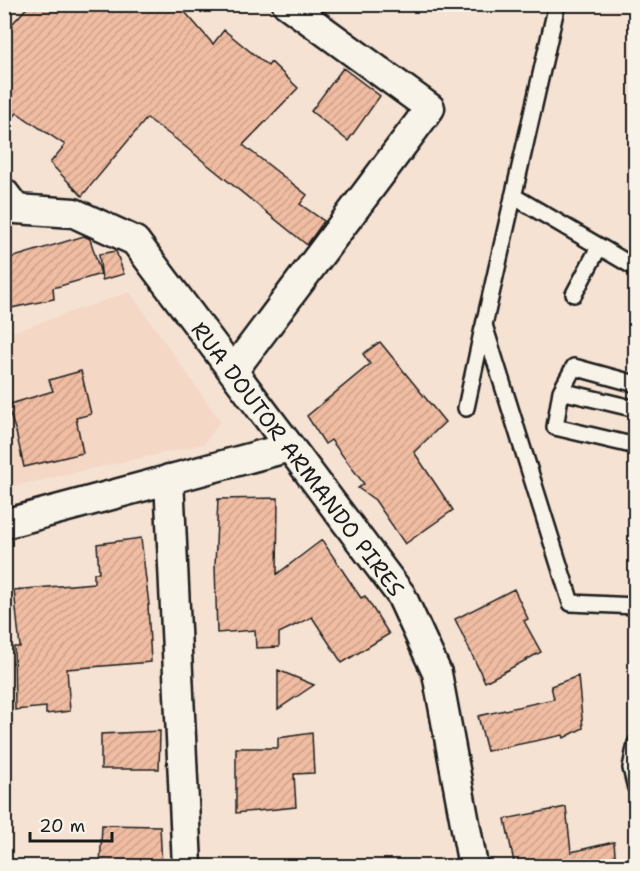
<svg xmlns="http://www.w3.org/2000/svg" width="640" height="871" font-family="'Shantell Sans',sans-serif">
<defs>
<pattern id="building-hatch" width="6" height="6" patternUnits="userSpaceOnUse" patternTransform="scale(1.5)"><rect width="6" height="6" fill="#f0bca2"/><path d="M-1 1l2-2M0 6l6-6M5 7l2-2" fill="none" stroke="#cda18b"/></pattern>
</defs>
<rect width="100%" height="100%" fill="#f5e2d3"/>
<filter id="ink" filterUnits="userSpaceOnUse"><feTurbulence type="fractalNoise" baseFrequency=".0167" numOctaves="2"/><feDisplacementMap in="SourceGraphic" scale="12" xChannelSelector="R" yChannelSelector="G"/><feConvolveMatrix kernelMatrix="1 2 1 2 8 2 1 2 1" color-interpolation-filters="sRGB"/></filter>
<g filter="url(#ink)">
<path fill="#f4d7c4" d="M130,292L220,421L204,444L5,488L4,335Z"/>
<path fill="url(#building-hatch)" stroke="#1c1c1c" stroke-width="1.5" d="M30,4H178L213,44L224,30L268,66L271,62L298,88L243,145L307,195L300,204L324,221L307,245L177,140L147,118L82,196L50,163L65,145L17,113L4,127V33Z
M343,68L380,96L348,141L311,111Z
M84,236L90,239L101,274L53,288L54,299L11,308L9,301L4,302V260Z
M116,251L124,274L102,280L99,254Z
M380,342L445,422L414,452L453,510L405,544L375,500L358,488L364,484L331,440L325,444L307,416L370,364L363,354Z
M81,371L91,414L76,418L83,453L24,467L16,432L7,405L53,391L49,380Z
M278,498L277,574L322,540L361,598L365,596L389,634L342,663L312,617L279,633V647L256,648L255,630L217,633L215,566L218,499Z
M141,538L149,605H148L151,662L67,669L70,711L46,714V707L15,710L14,647H20L14,590L94,583V573H99L97,544Z
M514,589L528,619L524,621L541,652L485,682L455,619Z
M278,670L314,685L278,709Z
M578,676L583,728L564,738L563,735L487,751L478,716L554,699L551,686Z
M160,731L159,769H101V734Z
M312,733L314,773L294,774L296,807L236,813V748H278V738Z
M566,807L571,852L614,842L616,867H515L505,819Z
M102,825L160,826L162,867L100,866Z"/>
<g fill="none" stroke-linecap="round" stroke-linejoin="round">
<g stroke="#1c1c1c" stroke-width="20">
<path id="lane" d="M557,4L484,325L571,603L636,606
M513,196L636,268
M574,294L599,247
M636,384L574,367L561,391L555,427L636,446
M561,391L636,409
M466,408L483,328
M636,743L631,768L636,788"/>
</g>
<g stroke="#1c1c1c" stroke-width="33">
<path id="street" d="M4,193L16,209L74,213L135,241L401,595L437,673L473,866
M233,371L430,108L287,4
M169,479L187,866
M4,524L290,447"/>
</g>
<use href="#lane" stroke="#f7f3e8" stroke-width="15"/>
<use href="#street" stroke="#f7f3e8" stroke-width="28"/>
</g>
</g>
<g text-anchor="middle" stroke-width="4.5" stroke-linejoin="round" paint-order="stroke">
<g font-size="22" fill="#1c1c1c" stroke="#f7f3e8">
<text transform="translate(298 459) rotate(53)" y="8">RUA DOUTOR ARMANDO PIRES</text>
</g>
</g>
<rect width="640" height="871" fill="none" stroke="#f7f3e8" stroke-width="24"/>
<rect x="12" y="12" width="616" height="847" fill="none" stroke="#1c1c1c" stroke-width="2" filter="url(#ink)"/>
<path d="M30 832v9h82v-9" fill="none" stroke="#1c1c1c" stroke-width="3"/>
<text x="39" y="832" font-size="18" fill="#1c1c1c" stroke="#f7f3e8" stroke-width="4.5" paint-order="stroke">20 m</text>
</svg>
